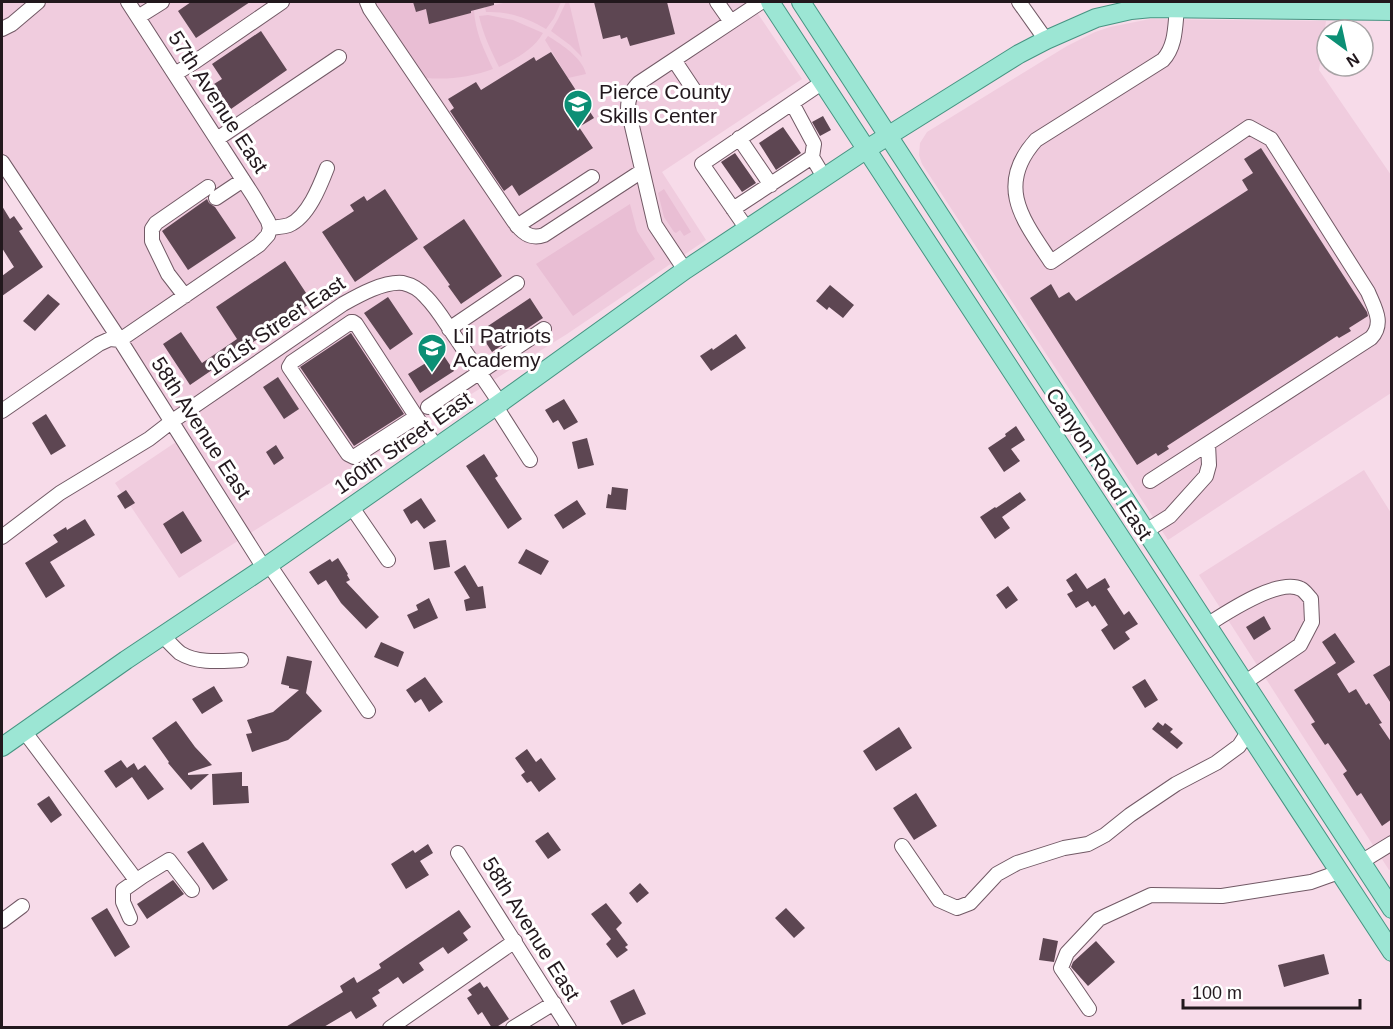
<svg xmlns="http://www.w3.org/2000/svg" width="1393" height="1029" font-family="Arial,sans-serif">
<rect width="100%" height="100%" fill="#f7dbe9"/>
<path fill="#f0ccde" d="M2,2H750L802,79L662,172L706,240L567,334L179,578L115,483L176,442L69,272L2,168Z
M1150,19L1326,21L1319,70L1391,175V393L1168,540L922,164L919,155L920,143L927,132L1067,46L1095,32L1110,27Z
M1364,470L1391,513V869L1389,870L1199,575Z"/>
<path fill="#e9bed4" d="M376,2H413L416,11L426,9L430,23L471,13V11L474,10C475,32 484,50 493,69C471,77 449,80 426,78L380,10Z
M508,2H561L554,18L546,29C528,18 508,11 486,12L485,7Z
M566,2H569L582,57L570,45L551,31L558,19Z
M488,15L513,20L543,33C534,49 516,59 499,67C491,51 483,34 479,16Z
M548,36C562,45 582,57 586,74L568,78L545,40Z
M664,189L691,232L684,236L680,230L676,233L674,232L664,217L658,193Z
M630,204L637,231L655,259L573,316L536,264Z"/>
<path fill="#5d4652" d="M191,2H250L196,38L178,11Z
M413,2H494V5L471,11V13L429,24L426,9L416,12Z
M594,2H667L675,34L630,46L627,37L621,39L620,35L603,39Z
M261,31L287,70L231,109L214,84L222,79L212,64Z
M551,52L594,118L579,127L593,148L519,196L512,185L504,191L450,111L454,108L448,99L476,82L481,90L534,57L536,61Z
M823,116L831,130L820,136L812,122Z
M783,127L801,153L776,170L759,143Z
M1261,148L1367,312L1368,316L1349,328L1351,331L1339,338L1337,336L1167,446L1169,449L1158,456L1156,453L1137,465L1030,298L1051,284L1059,298L1069,292L1076,301L1248,190L1242,180L1253,173L1244,159Z
M735,153L756,183L742,192L721,162Z
M385,189L418,239L355,282L322,232L354,211L350,205L364,196L367,201Z
M207,199L209,203L215,207L236,238L188,270L162,231Z
M2,206L10,219L14,216L23,229L19,231L43,267L2,296V276L14,267L2,248Z
M464,219L502,276L461,304L448,286L450,285L423,247Z
M285,261L312,302L190,385L163,344L181,332L202,363L237,339L216,307Z
M830,285L854,305L843,318L829,307L827,310L816,301Z
M48,294L60,304L35,331L23,321Z
M388,297L413,334L390,350L364,313Z
M530,298L543,318L492,352L479,332Z
M351,333L404,414L354,446L300,367Z
M736,334L746,348L711,371L700,356L712,348L713,350Z
M442,353L454,371L420,393L408,374Z
M278,377L299,409L284,419L263,387Z
M564,399L578,422L564,430L558,420L553,423L545,410Z
M46,414L66,446L51,455L32,423Z
M1016,426L1025,440L1011,449L1020,461L1004,472L988,448L1006,436L1005,434Z
M587,438L594,465L578,469L572,442Z
M276,445L284,458L274,465L266,452Z
M484,454L498,476L495,478L522,519L508,529L466,466Z
M612,487L628,489L626,510L606,508L608,494L611,495Z
M126,490L135,503L125,509L117,496Z
M1020,492L1026,500L1002,517L1010,528L995,539L980,517L995,507L996,508Z
M421,498L436,521L424,529L417,520L411,524L403,510Z
M577,500L586,514L563,529L554,515Z
M183,511L202,541L181,554L163,524Z
M85,519L95,535L50,562L65,586L46,598L25,563L58,542L53,535L66,527L67,530Z
M446,540L450,567L434,570L429,542Z
M526,549L549,561L541,575L518,563Z
M338,558L348,574L347,575L350,580L346,582L379,617L366,629L341,603L326,580L318,585L309,572L330,559L332,562Z
M465,565L478,587L483,586L486,608L466,611L464,600L470,598L454,572Z
M1076,573L1087,589L1105,578L1110,587L1107,589L1124,615L1129,611L1138,624L1125,632L1130,639L1114,650L1101,630L1108,625L1095,605L1092,607L1088,601L1076,608L1067,594L1073,591L1066,580Z
M1008,586L1018,600L1006,609L996,595Z
M429,598L438,618L414,629L407,615L418,610L416,605Z
M1264,616L1271,629L1254,640L1246,627Z
M1335,633L1355,662L1337,674L1349,693L1356,689L1366,705L1369,703L1382,723L1379,724L1392,743V819L1382,826L1361,793L1357,796L1343,774L1347,771L1328,743L1325,745L1311,724L1315,722L1294,690L1336,663L1322,642Z
M381,642L404,652L398,667L374,657Z
M287,656L312,661L306,693L322,711L288,740L252,752L246,734L252,733L247,720L273,712L299,690L289,688V686L281,684Z
M1392,664V705L1373,675Z
M425,677L443,702L429,712L421,699L415,703L406,690Z
M1145,679L1158,700L1145,708L1132,687Z
M214,686L223,701L202,714L192,699Z
M176,721L195,747L212,765L188,773V775L209,774L191,790L168,763L169,762L152,738Z
M1158,722L1163,726L1165,723L1173,729L1170,732L1183,743L1177,749L1152,729Z
M899,727L912,748L876,771L863,751Z
M527,749L536,762L541,758L556,779L539,792L531,781L527,783L521,775L525,772L515,758Z
M121,760L127,768L134,763L138,770L145,765L164,789L148,800L132,777L116,788L104,771Z
M242,772V786H248L249,803L213,805L212,774Z
M916,793L937,826L914,840L893,808Z
M49,796L62,815L51,823L37,804Z
M548,832L561,850L548,859L535,841Z
M203,842L228,880L213,890L187,852Z
M428,844L433,853L420,861L429,875L406,889L391,864L413,850L415,853Z
M173,880L184,894L147,919L137,904Z
M640,883L649,893L637,903L629,893Z
M606,903L622,923L616,929L628,945L625,947L628,950L617,958L606,944L611,939L591,914Z
M107,908L130,947L115,957L91,918Z
M786,908L805,928L794,938L775,918Z
M459,910L471,927L463,933L468,940L448,954L443,947L419,963L424,970L403,984L398,977L378,990L380,993L372,998L377,1006L356,1019L351,1011L322,1028H284L343,992L340,986L354,977L357,983L381,968L379,964Z
M1043,938L1058,941L1054,962L1039,960Z
M1096,941L1115,962L1088,986L1071,967L1073,962Z
M1324,954L1329,974L1284,987L1278,965Z
M480,982L484,988L487,986L509,1019L495,1028H492L482,1012L478,1015L467,998L472,995L468,990Z
M634,989L646,1014L622,1025L610,1001Z"/>
<g fill="none" stroke-linecap="round" stroke-linejoin="round">
<g stroke="#715965" stroke-width="16">
<path id="minor" d="M128,2L254,197L268,221L270,228
M367,2L370,9L513,220C521,232 530,240 544,235L642,171
M717,2L731,22
M1019,2L1046,40
M138,17L162,2
M2,29L12,24L38,2
M674,60L694,90
M175,74L196,61L282,2
M792,103L814,144L812,157
M739,138L771,185
M217,139L339,57
M2,162L120,340L264,568L271,569L274,572L368,711
M216,198L243,180
M733,209L812,157L824,177
M517,226L592,177
M270,228C276,227 283,227 289,225C308,217 320,186 327,168
M747,229L702,164L823,82
M685,270L655,225L628,109C628,98 631,91 639,83L761,2
M185,296L168,274L152,241V229L156,223L208,187
M449,329L517,283
M495,405L530,460
M428,407L544,329
M2,411L99,344L110,339L120,340L259,245L268,235L270,228
M416,417L354,457L348,454L289,367L292,362L351,322H353L356,324L436,447
M1150,481L1371,338C1385,323 1374,307 1368,292L1271,139L1249,127L1051,262C1023,220 995,186 1036,140L1163,60C1176,46 1175,26 1177,8
M351,506L388,560
M1146,531L1170,516L1206,476L1209,465L1208,444
M2,537L60,493L149,439L171,422L343,304C359,295 384,281 403,283C412,285 420,290 426,297C438,309 446,324 456,338C470,359 485,381 500,403
M1207,625C1226,613 1279,577 1301,589C1305,591 1308,596 1311,599L1312,622L1300,645L1244,683
M163,636C168,641 174,648 180,653C198,664 221,661 241,660
M24,731L136,880
M902,846L939,900L957,908L970,903L997,874L1017,863L1064,848L1088,844L1105,835L1130,815L1176,784L1216,763L1239,746L1248,732
M458,853L569,1028
M1361,862L1392,843
M130,918L123,902V890L143,876L169,860L192,890
M2,921L22,906
M1089,1009L1061,968L1067,953L1099,919L1151,895L1222,896L1311,882L1339,872
M390,1028L515,941
M513,1028L554,1003"/>
</g>
<g stroke="#469482" stroke-width="20">
<path id="major" d="M770,2L1392,952
M801,2L1392,909
M2,747L126,660L264,568L500,403L685,270L867,149L1019,54L1046,40L1096,18L1131,10L1152,8L1392,11"/>
</g>
<use href="#minor" stroke="#fff" stroke-width="14"/>
<use href="#major" stroke="#9ce6d4" stroke-width="18"/>
</g>
<defs>
<g id="university-pin" transform="scale(1.5)"><path d="M0 17L-7.5 6A9.5 9.5 0 1 1 7.5 6Z" fill="#0c8f75" stroke="#fff"/><path d="M0-5L7-2L0 1L-7-2ZM-4 1L0 2.5L4 1V4Q0 6-4 4Z" fill="#fff"/></g>
<g id="school-pin" transform="scale(1.5)"><path d="M0 17L-7.5 6A9.5 9.5 0 1 1 7.5 6Z" fill="#0c8f75" stroke="#fff"/><path d="M0-5L7-2L0 1L-7-2ZM-4 1L0 2.5L4 1V4Q0 6-4 4Z" fill="#fff"/></g>
</defs>
<g fill-rule="evenodd">
<use href="#university-pin" x="578" y="104"/>
<use href="#school-pin" x="432" y="348"/>
</g>
<g text-anchor="middle" stroke-width="6" stroke-linejoin="round" paint-order="stroke">
<g font-size="21" fill="#22181d" stroke="#fff" text-anchor="start">
<text x="599" y="99">Pierce County<tspan x="599" dy="24">Skills Center</tspan></text>
<text x="453" y="343">Lil Patriots<tspan x="453" dy="24">Academy</tspan></text>
</g>
<g font-size="21" fill="#22181d" stroke="#fff">
<text transform="translate(218 102) rotate(57)" y="7">57th Avenue East</text>
<text transform="translate(276 326) rotate(-34)" y="7">161st Street East</text>
<text transform="translate(201 428) rotate(57)" y="7">58th Avenue East</text>
<text transform="translate(403 443) rotate(-35)" y="7">160th Street East</text>
<text transform="translate(1099 464) rotate(57)" y="7">Canyon Road East</text>
<text transform="translate(531 929) rotate(58)" y="7">58th Avenue East</text>
</g>
</g>
<rect width="1393" height="1029" fill="none" stroke="#22181d" stroke-width="6"/>
<g transform="translate(1345 48) rotate(147)"><circle r="28" fill="#ffffff" stroke="#a7a3a5" stroke-width="1.5"/>
<path d="M0-4.5L10 22L0 15L-10 22Z" fill="#0c8f75"/>
<text y="-9" font-size="16" font-weight="bold" text-anchor="middle" fill="#22181d">N</text>
</g>
<path d="M1183 999v9h177v-9" fill="none" stroke="#22181d" stroke-width="3"/>
<text x="1192" y="999" font-size="18" fill="#22181d" stroke="#ffffff" stroke-width="4.5" paint-order="stroke">100 m</text>
</svg>
